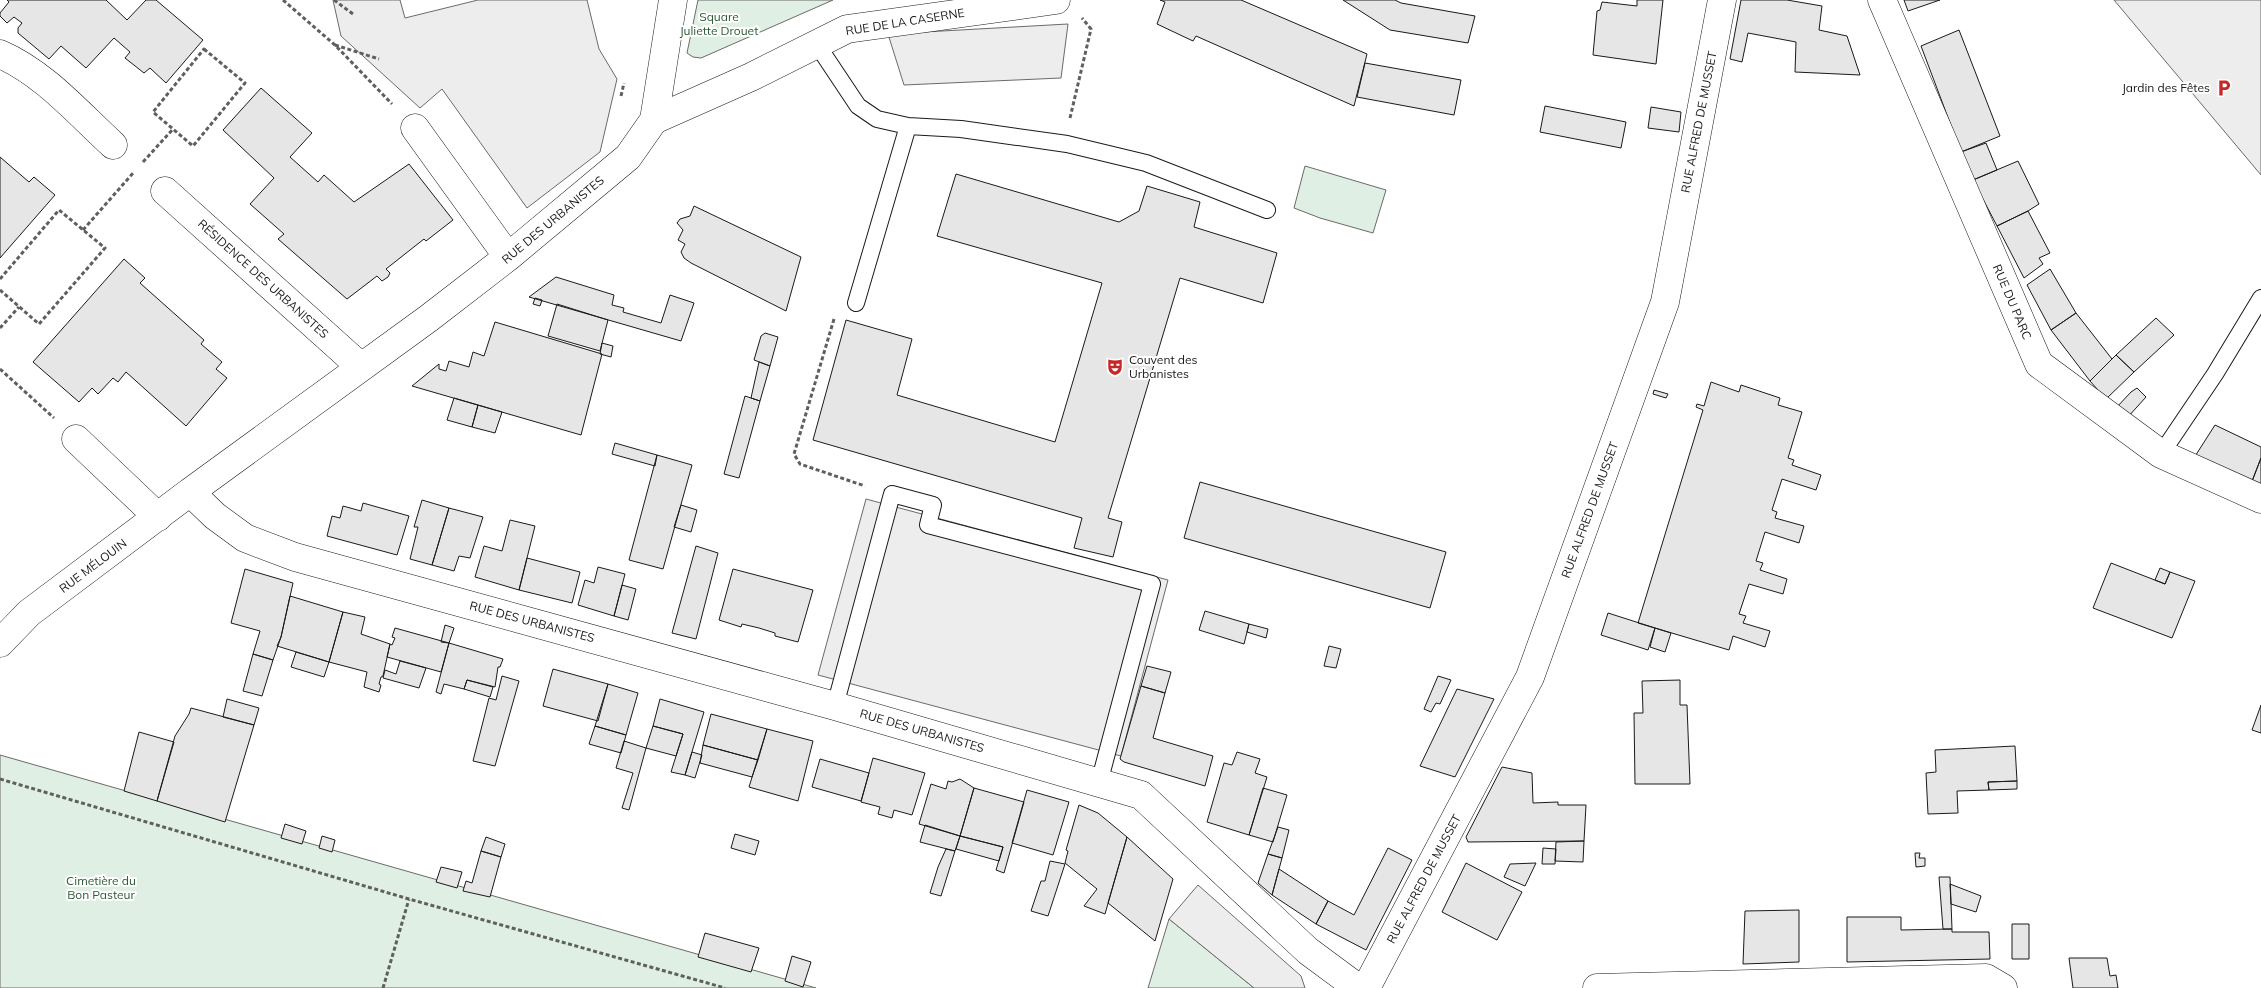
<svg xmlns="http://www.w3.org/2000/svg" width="2261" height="988" font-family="Mulish,sans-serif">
<rect width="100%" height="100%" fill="#fff"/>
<path fill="#e0efe3" stroke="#6a6a6a" d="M698,0H833L701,58L693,57L687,53Z
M1305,166L1386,190L1373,233L1320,218L1294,208Z
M0,755L816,988H0Z
M1169,919L1254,988H1148Z"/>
<path fill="#ededed" stroke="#6a6a6a" d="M333,0H400L405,18L478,0H587L599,49L617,79L600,152L527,208L442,89L420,108L341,36Z
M2114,0H2261V175Z
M1068,24L1061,78L904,85L888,34Z
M866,499L1168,580L1121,756L818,675Z
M1198,885L1301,976L1305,988H1254L1169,919Z"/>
<path fill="#e6e6e6" stroke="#1a1a1a" d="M7,0H106L127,20L146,0H156L203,40L166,83L150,68L144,73L125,58L130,52L114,38L86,68L61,46L49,59L18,33V28L22,23L14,17L7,23L0,16V13L9,2Z
M1160,0H1241L1367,54L1354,106L1196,36L1193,41L1157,24L1165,2Z
M1343,0H1395L1401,3L1475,16L1468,43L1390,30Z
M1637,0H1663L1656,64L1593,55L1597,11L1600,10L1602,2L1637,6Z
M1741,0H1787L1822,6L1819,30L1847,36L1860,75L1795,72L1796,42L1748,33L1742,62L1730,59Z
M1904,0H1940L1908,11Z
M1959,30L2000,136L1961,152L1921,46Z
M1365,63L1461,80L1454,115L1357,97Z
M261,88L312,133L290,157L318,182L324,175L354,202L409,164L453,220L426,241L424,239L386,269L390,273L388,277L382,281L377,276L347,299L278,239L284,234L250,204L274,178L223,130Z
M1545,106L1626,122L1621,148L1540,132Z
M1651,107L1681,112L1679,132L1648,128Z
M1986,143L1997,170L1973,180L1961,152Z
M0,157L29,182L34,177L55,195L0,258Z
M2018,161L2039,204L2028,211L1997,226L1973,180Z
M956,174L1119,222L1139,211L1147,186L1200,202L1194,227L1277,253L1263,303L1180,278L1108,518L1122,522L1113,557L1074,548L1082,518L813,440L846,320L912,339L897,395L1055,442L1102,283L937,236Z
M694,206L801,257L786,311L691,263L684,258L681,252L685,244L678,240L683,230L677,223L680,219L690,216Z
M2028,211L2050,253L2039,258L2043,264L2024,278L1997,226Z
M124,259L145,278L140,283L204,340L201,344L222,362L216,369L227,378L186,426L126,372L118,382L113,378L98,394L92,388L79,402L33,362Z
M2050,269L2076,313L2051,330L2027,285Z
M556,277L614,295L612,305L624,308L623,312L661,323L670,295L694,303L681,341L529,297Z
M535,298L542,300L540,306L533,304Z
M557,304L608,320L600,351L548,336Z
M2076,313L2112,359L2090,381L2051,330Z
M2156,318L2174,335L2134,372L2116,355Z
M495,322L602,354L581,435L412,386L439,364V369L446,371L449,361L469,367L473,352L484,356Z
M765,333L778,337L770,366L754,360L761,336Z
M602,343L613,346L611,357L600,354Z
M2116,355L2134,372L2106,399L2090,381Z
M759,362L770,366L760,401L751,398Z
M1711,382L1739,392L1741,385L1780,398L1778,405L1802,412L1788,458L1794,460L1792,465L1821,475L1816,490L1782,479L1772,510L1777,512L1775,518L1804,526L1799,543L1765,532L1756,561L1763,563L1760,570L1787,579L1783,594L1749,584L1739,614L1746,616L1743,623L1770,631L1765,647L1733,636L1729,650L1638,623L1703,410L1696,407L1697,404L1704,406Z
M2137,388L2146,397L2127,418L2116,408L2131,392Z
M1654,390L1668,394L1666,398L1653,394Z
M745,396L760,401L739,478L724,474Z
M454,398L478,405L472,427L447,420Z
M478,405L502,412L495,433L472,427Z
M2215,425L2261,447V458L2249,489L2192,461Z
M615,443L657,455L655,466L612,454Z
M657,455L692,465L663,569L629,560Z
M2261,458V493L2249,489Z
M1200,482L1446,552L1430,608L1184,538Z
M422,500L449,508L432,565L410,559L418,527H414Z
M363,503L409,516L397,555L327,536L332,516L340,518L343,506L361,511Z
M681,505L697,510L691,532L674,527Z
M449,508L483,517L470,558L459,556L454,571L432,565Z
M510,520L535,526L519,590L475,577L484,546L502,551Z
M696,546L718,553L696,639L672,633Z
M527,558L580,572L572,603L519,590Z
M2111,563L2165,584L2170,572L2195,581L2172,638L2093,608Z
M598,567L625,574L614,616L578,605L585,580L594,583Z
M2160,568L2170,572L2165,584L2155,580Z
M245,569L293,583L281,637L273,660L253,654L260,631L231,623Z
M733,569L813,590L798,642L775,636V633L759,628L742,624L741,627L719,620Z
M622,585L636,589L628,620L614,616Z
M290,596L343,612L329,662L277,646L281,637Z
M1205,611L1249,624L1244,644L1199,630Z
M343,612L365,617L361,634L390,644L383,676L381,677L379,684L381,685L379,692L364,687L367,672L329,662Z
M1608,613L1655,628L1648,650L1601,635Z
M1249,624L1268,629L1266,638L1247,632Z
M445,625L454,628L449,643L441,642Z
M395,628L449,643L441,672L387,657L390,644L392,645L395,638L392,637Z
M1655,628L1671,633L1665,652L1650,647Z
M449,643L503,659L500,667H498L495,687L467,680L464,689L444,684L441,694L436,692Z
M1329,646L1341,649L1336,668L1324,666Z
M296,652L329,662L324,677L291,667Z
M253,654L273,660L262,696L243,691Z
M400,661L426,668L419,688L383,678L385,670L396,674Z
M1147,666L1171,672L1165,693L1141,686Z
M553,669L608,684L598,721L543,706Z
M502,676L519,681L495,766L473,761L489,698L496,700Z
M1438,676L1451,680L1440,704L1436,703L1431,712L1424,709Z
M467,680L493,687L490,697L464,689Z
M1680,680V705H1687L1690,784H1635L1634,713H1643L1642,681Z
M608,684L638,693L626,735L595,726Z
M1141,686L1165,693L1153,738L1213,756L1205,786L1124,762L1120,759Z
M1457,689L1494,699L1455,777L1420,766Z
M227,699L259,708L254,725L223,717Z
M660,699L704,712L685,775L671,772L683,734L653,726Z
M2261,705V733L2252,730Z
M191,708L254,725L225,822L157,801L175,736L189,714Z
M711,714L767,729L758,760L703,745Z
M595,726L626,735L621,753L589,744Z
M653,726L683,734L676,756L646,748Z
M767,729L813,741L798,801L749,787Z
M139,732L174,742L157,801L124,791Z
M624,741L646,748L629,810L622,808L633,773L616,768Z
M703,745L758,760L752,777L700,763Z
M2015,746L2017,781L1988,782L1989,790L1957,791L1958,813L1928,814L1926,773L1936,772L1935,750Z
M692,752L702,755L695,778L685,775Z
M1237,752L1260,759L1255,773L1267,777L1249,835L1207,822L1224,763L1232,765Z
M873,758L925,773L912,815L894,810L892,818L878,814L880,807L861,802Z
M820,759L869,773L861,801L812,787Z
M1502,767L1532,773L1533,803L1558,802V805H1586L1584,841L1468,842L1466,837Z
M960,779L974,788L960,836L919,824L931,784L946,789L948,781L952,782Z
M2017,781V789L1989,790L1988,782Z
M974,788L1024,802L1004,873L996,870L1003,847L960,836Z
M1263,788L1287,795L1273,842L1249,835Z
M1027,790L1069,802L1053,855L1012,843Z
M1079,805L1098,813L1127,837L1105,914L1084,906L1097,889L1065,863L1068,851L1066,850Z
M285,824L306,831L302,844L281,838Z
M925,825L960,836L955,851L920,842Z
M1278,827L1289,830L1282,858L1268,854Z
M735,834L759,841L755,855L731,848Z
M322,836L335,840L332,852L319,848Z
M960,836L1003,847L999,861L956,849Z
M486,837L505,844L501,857L481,851Z
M1127,837L1173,879L1155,941L1108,903Z
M1584,841L1583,862L1555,861L1556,842Z
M1388,848L1412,860L1366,950L1316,924L1328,901L1354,915Z
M1543,848L1556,849L1555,864H1542Z
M946,849L955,851L941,896L930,893L938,867Z
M481,851L501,857L490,897L463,891L466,881L472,883Z
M1915,853H1920L1919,858H1925V866L1916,867Z
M1268,854L1282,858L1272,895L1258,883Z
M1050,861L1065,864L1048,916L1031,911L1041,881H1045Z
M1466,863L1522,892L1497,940L1442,912Z
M1536,863L1525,886L1504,877L1510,864Z
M441,867L462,872L457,888L436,882Z
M1279,869L1328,901L1316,924L1272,895Z
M1939,877H1950L1952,929H1943Z
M1950,884L1981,896L1976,912L1951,904Z
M1799,910V962L1743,964L1745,911Z
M1847,917H1901V930L1952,929V932H1989L1990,959L1847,962Z
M2012,924H2029V959H2012Z
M705,933L759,948L751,972L698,957Z
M792,956L811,962L803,987L785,981Z
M2069,958H2107L2110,976L2116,975L2118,988H2073Z"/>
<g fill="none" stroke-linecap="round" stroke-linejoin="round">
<g stroke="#1a1a1a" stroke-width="18">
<path id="lane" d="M816,43L858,106L877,119L908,126L961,129L1067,144L1146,163L1267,210
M856,303L908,126
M2161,454L2215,374L2261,298
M835,706L892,494L933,505L928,525L1152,584L1099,783"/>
</g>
<g stroke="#1a1a1a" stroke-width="29">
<path id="street" d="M673,0L654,120L628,157L508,257L429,318L190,492L215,516L245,538L295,557L835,706L1141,795L1308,951L1358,988
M1882,0L2039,364L2161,454L2261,499
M0,54C44,73 78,113 113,145
M654,120L751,77L847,29L1056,0
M415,128L508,257
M165,191L361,367
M76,439L158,517
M0,643L29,613L190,492
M1366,988L1530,677L1665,302L1722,0
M1597,988L1986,978L2003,988"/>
</g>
<path stroke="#5f5f5f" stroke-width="3" stroke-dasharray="4 2.5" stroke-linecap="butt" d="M283,0L335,45L392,104
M334,0L353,14
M335,45L379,59
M204,49L245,83L193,146L153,112Z
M621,96L624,83
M1070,118L1091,29L1082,18
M143,162L173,129
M83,230L134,172
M0,279L59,210L105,248L39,324L0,290
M834,319L794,454L800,464L865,486
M0,328L19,307
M0,369L54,418
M0,779L409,899L725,988
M383,988L409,899"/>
<use href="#lane" stroke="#fff" stroke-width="16"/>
<use href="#street" stroke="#fff" stroke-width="28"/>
</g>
<defs>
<g id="parking-bare" transform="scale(1.35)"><path d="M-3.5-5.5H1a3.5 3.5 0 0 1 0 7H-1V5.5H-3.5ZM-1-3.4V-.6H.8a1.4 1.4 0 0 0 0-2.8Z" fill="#c62828" stroke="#fff" stroke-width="2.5" paint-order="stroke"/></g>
<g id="theatre-bare" transform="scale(1.35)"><path d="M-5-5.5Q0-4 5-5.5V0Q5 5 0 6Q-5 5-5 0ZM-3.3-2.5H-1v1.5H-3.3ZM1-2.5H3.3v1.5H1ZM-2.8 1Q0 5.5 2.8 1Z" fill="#c62828" stroke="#fff" stroke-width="2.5" paint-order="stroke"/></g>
</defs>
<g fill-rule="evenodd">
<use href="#parking-bare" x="2224" y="88"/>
<use href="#theatre-bare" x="1115" y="367"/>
</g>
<g text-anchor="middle" stroke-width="4" stroke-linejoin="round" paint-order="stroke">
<g font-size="12" fill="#2b5a34" stroke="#fff">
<text x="719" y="21">Square<tspan x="719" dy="14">Juliette Drouet</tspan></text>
<text x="101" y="885">Cimetière du<tspan x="101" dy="14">Bon Pasteur</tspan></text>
</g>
<g font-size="12" fill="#1a1a1a" stroke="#fff">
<text transform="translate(905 22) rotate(-9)" y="4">RUE DE LA CASERNE</text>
<text transform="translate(1699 122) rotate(-79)" y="4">RUE ALFRED DE MUSSET</text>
<text transform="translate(553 220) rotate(-40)" y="4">RUE DES URBANISTES</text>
<text transform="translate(263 279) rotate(42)" y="4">RÉSIDENCE DES URBANISTES</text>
<text transform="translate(2012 302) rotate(67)" y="4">RUE DU PARC</text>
<text transform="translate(1590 510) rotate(-70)" y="4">RUE ALFRED DE MUSSET</text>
<text transform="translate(93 566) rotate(-37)" y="4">RUE MÉLOUIN</text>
<text transform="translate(532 622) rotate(15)" y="4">RUE DES URBANISTES</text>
<text transform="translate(922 731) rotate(16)" y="4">RUE DES URBANISTES</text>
<text transform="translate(1424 879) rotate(-62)" y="4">RUE ALFRED DE MUSSET</text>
</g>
<g font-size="12" fill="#1a1a1a" stroke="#fff" text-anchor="end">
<text x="2210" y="92">Jardin des Fêtes</text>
<text x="1129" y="364" text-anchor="start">Couvent des<tspan x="1129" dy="14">Urbanistes</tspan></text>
</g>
</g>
</svg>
